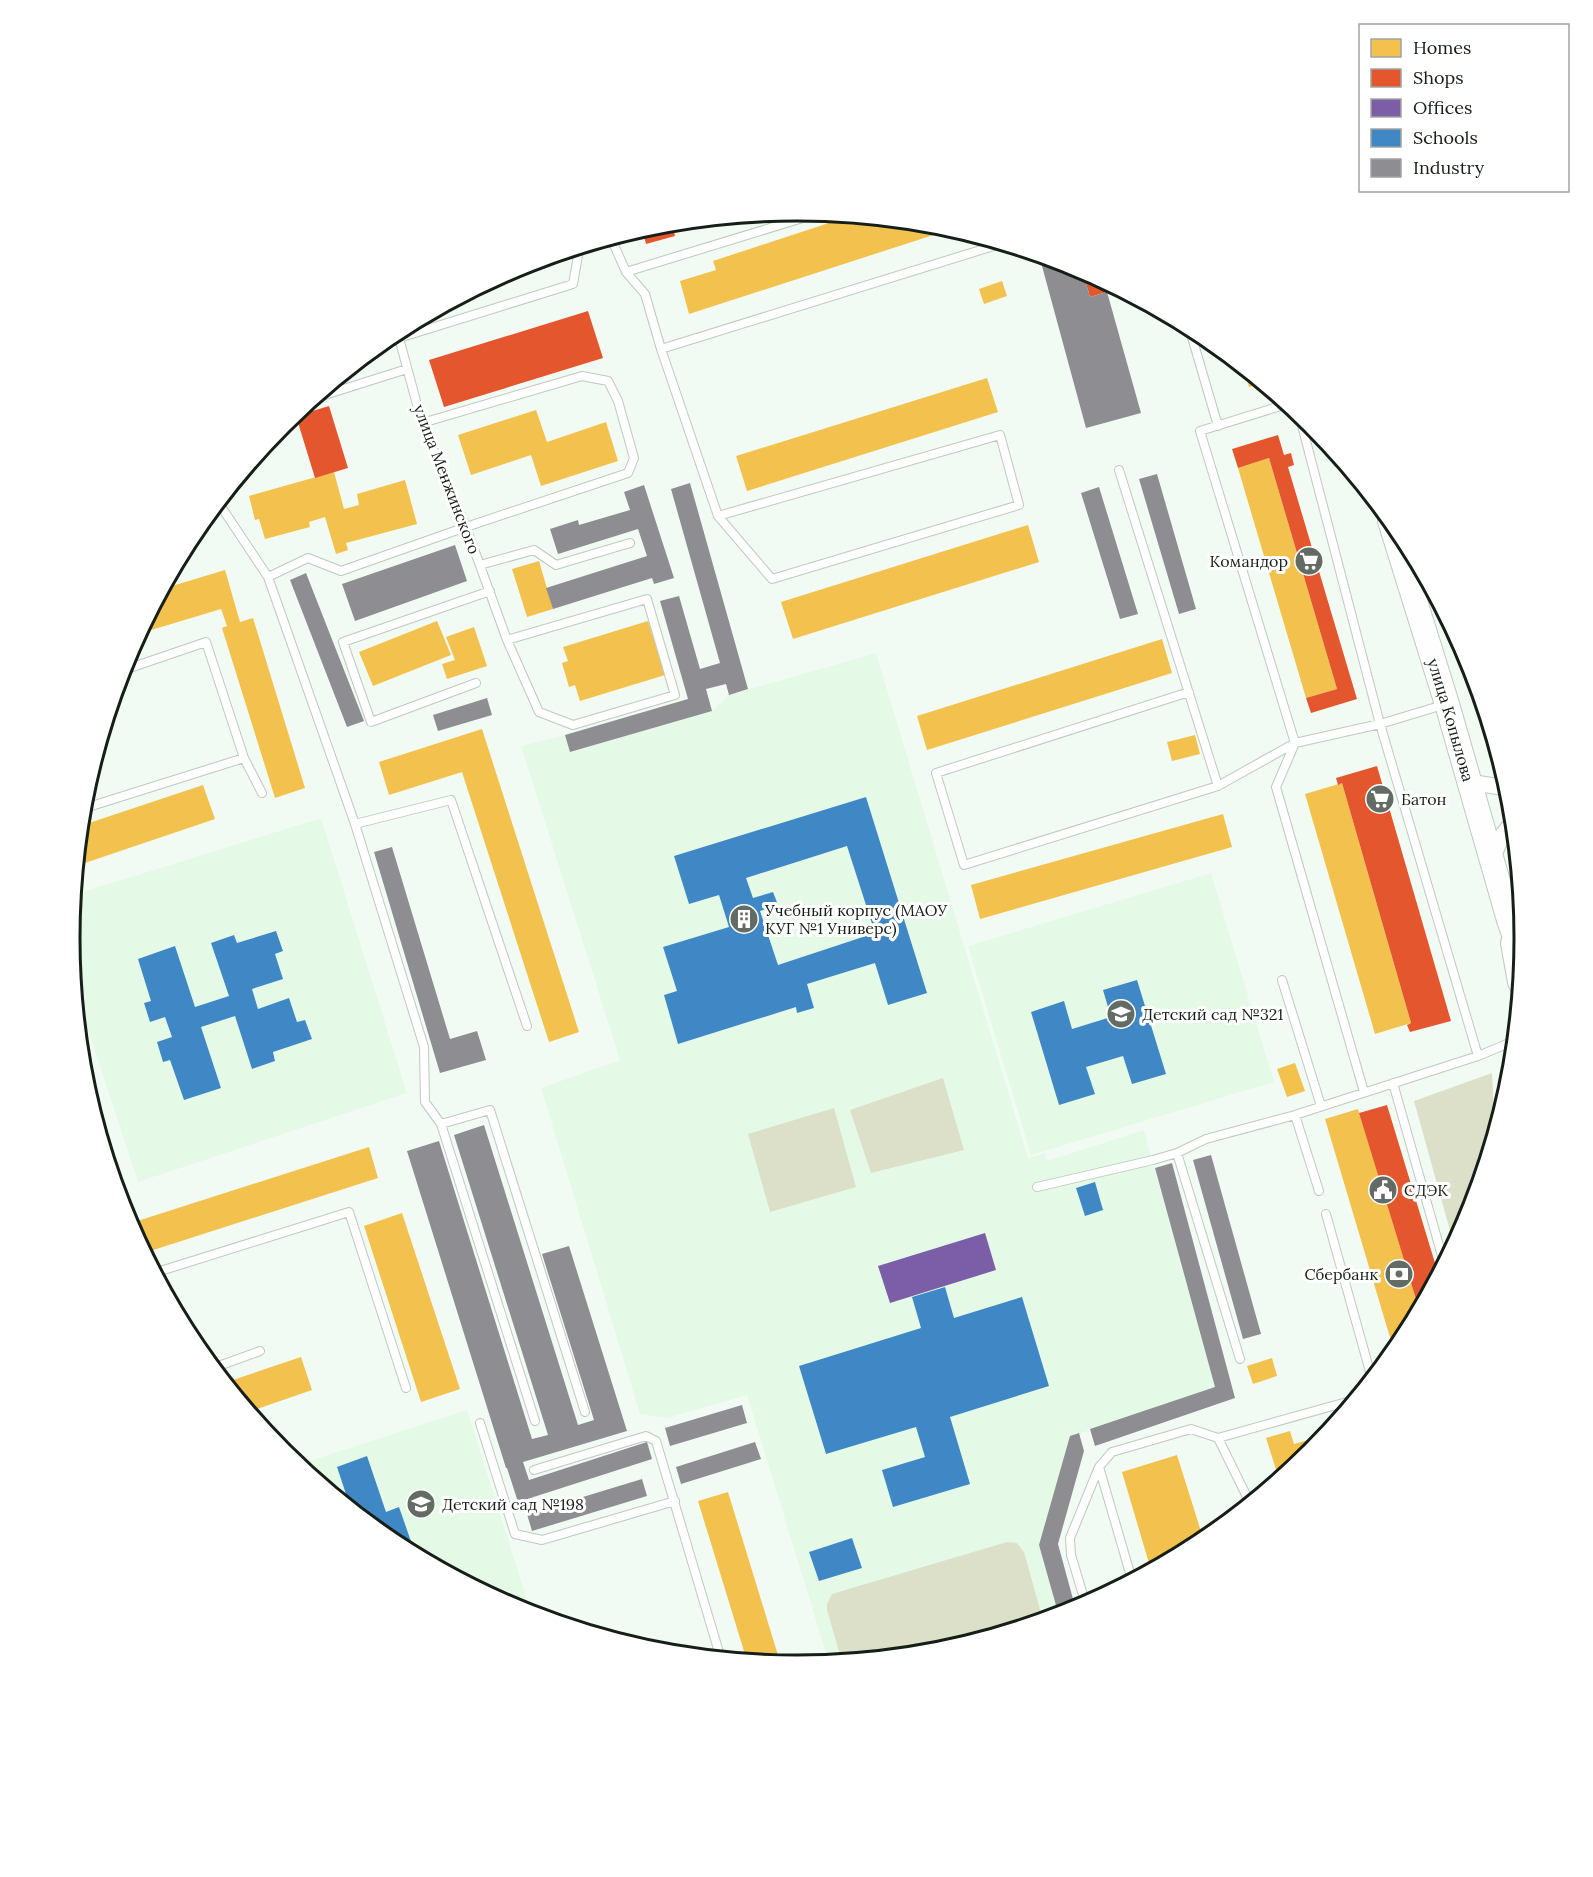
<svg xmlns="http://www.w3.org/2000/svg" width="1593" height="1877" font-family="Lora,serif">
<rect width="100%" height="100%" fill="#f2fbf3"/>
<path fill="#e4fae6" d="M876,653L1028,1158L1045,1153L1047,1161L1144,1130L1215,1387L1070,1437L1039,1545L1059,1616L938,1652L829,1663L747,1395L667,1418L640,1414L541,1088L620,1060L521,746L565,735L571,752L712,711L729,695Z
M321,818L407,1093L138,1182L73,984L69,938L73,895Z
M1211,873L1274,1082L1031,1155L968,946Z
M467,1410L532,1615L518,1610L392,1543L297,1465Z"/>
<path fill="#dde0c9" d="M1492,1073L1495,1129L1468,1217L1454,1245L1414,1101Z
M943,1078L964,1150L871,1173L850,1110Z
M834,1108L856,1187L770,1212L748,1134Z
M1007,1542L1017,1543L1024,1552L1043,1620L938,1652L842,1662L827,1610V1604L832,1594Z"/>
<path fill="#f2c14e" d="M850,216L939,225L952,229L689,314L680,281L716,270L713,261Z
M1002,281L1007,296L984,304L979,289Z
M1243,369L1262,384L1249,387Z
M987,378L998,412L747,491L736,456Z
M536,410L547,442L606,422L618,461L541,486L531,455L471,475L458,435Z
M1269,458L1337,689L1306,698L1238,468Z
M334,472L344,509L359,505L357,494L405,480L417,524L346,543L348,550L336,554L325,517L309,522L310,527L265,539L259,519L255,520L249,496Z
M1028,525L1039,562L793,639L781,602Z
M539,561L553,609L527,617L512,569Z
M225,570L240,622L253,618L305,788L275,798L222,628L227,626L221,609L138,634L162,589Z
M437,621L451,655L373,686L359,652Z
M648,621L665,675L580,701L575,685L569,687L562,663L568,661L563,647Z
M474,627L487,666L447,679L442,664L455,660L446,637Z
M1162,639L1172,673L927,750L917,716Z
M482,729L579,1032L549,1042L462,772L389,795L379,762Z
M1195,735L1200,754L1172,761L1167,742Z
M1342,783L1411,1023L1375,1034L1305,794Z
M203,785L215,819L76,866L80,826Z
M1223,814L1232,847L980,919L971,885Z
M1295,1063L1305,1091L1287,1097L1277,1069Z
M1358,1109L1419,1309L1401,1343L1394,1351L1325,1119Z
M369,1147L378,1178L144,1253L128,1224Z
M402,1213L460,1389L421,1402L364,1226Z
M301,1357L312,1390L248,1412L224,1383Z
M1272,1358L1277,1376L1253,1384L1247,1366Z
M1290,1431L1294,1444L1326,1435L1311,1453L1279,1479L1266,1438Z
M1177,1455L1204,1541L1151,1570L1122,1472Z
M728,1492L781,1665L747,1661L698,1501Z"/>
<path fill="#e4572e" d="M672,223L675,236L646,244L642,229L655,225Z
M1082,270L1117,289L1090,297Z
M588,311L603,358L444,407L429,360Z
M329,406L348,468L315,478L296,416Z
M1278,435L1284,455L1291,453L1294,465L1288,467L1357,699L1311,713L1306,698L1337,689L1269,458L1238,468L1232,449Z
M1377,766L1451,1021L1410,1032L1407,1025L1411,1023L1342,783L1338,785L1336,778Z
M1387,1105L1438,1273L1419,1309L1359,1113Z"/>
<path fill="#7b5ea7" d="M985,1233L996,1270L890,1303L878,1266Z"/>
<path fill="#3f88c5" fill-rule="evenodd" d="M866,797L927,993L888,1005L875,963L807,984L814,1008L797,1013L796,1007L678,1044L664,995L677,991L663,947L729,927L719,895L689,904L674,856ZM847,846L875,933L778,965L760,911L778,905L773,892L753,898L746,878Z
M276,931L283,951L275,954L283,979L252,989L258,1009L289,998L297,1022L305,1020L312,1039L273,1052L275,1061L252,1069L235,1016L201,1027L221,1088L184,1100L170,1060L163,1062L157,1042L172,1037L165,1017L150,1022L144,1003L151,1001L138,959L175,946L195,1007L229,996L211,943L234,935L237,943Z
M1137,980L1166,1074L1132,1084L1123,1056L1086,1067L1095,1094L1059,1105L1031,1012L1064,1001L1072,1029L1111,1017L1103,990Z
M1095,1182L1103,1210L1085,1216L1076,1188Z
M945,1287L954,1318L1022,1297L1049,1386L950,1417L970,1484L893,1507L882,1470L925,1457L916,1427L826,1454L799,1366L921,1328L912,1297Z
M367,1456L386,1512L399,1507L414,1550L408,1552L392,1543L348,1507L350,1506L337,1467Z
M852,1538L862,1568L819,1581L809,1552Z"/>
<path fill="#8d8d92" d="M1059,262L1082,270L1090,297L1107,292L1141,413L1086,428L1042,266Z
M1157,474L1196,609L1179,614L1139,479Z
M690,483L748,689L729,695L726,684L706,689L712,711L570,752L565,735L688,699L660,601L679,596L700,669L720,663L671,489Z
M644,485L674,578L654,584L652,578L553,609L546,588L647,556L638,529L558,554L550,529L578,520L579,525L630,510L624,492Z
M1099,487L1138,614L1120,619L1081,493Z
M455,545L467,581L355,621L342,584Z
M306,573L364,721L347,727L290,580Z
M487,698L492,715L438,731L433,715Z
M392,847L450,1039L477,1031L486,1060L440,1073L374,852Z
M484,1125L578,1425L594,1420L542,1254L569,1246L627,1431L523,1462L529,1480L647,1442L652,1459L518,1502L507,1468H506L407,1151L439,1141L532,1439L548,1435L454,1135Z
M1211,1155L1261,1334L1243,1339L1193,1160Z
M1172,1163L1235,1398L1095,1446L1090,1429L1215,1387L1155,1168Z
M742,1405L747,1423L670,1446L665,1428Z
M1079,1433L1084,1451L1058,1544L1076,1610L1059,1616L1039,1545L1070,1436Z
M755,1442L761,1459L681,1484L676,1467Z
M642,1479L647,1496L532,1531L527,1514Z"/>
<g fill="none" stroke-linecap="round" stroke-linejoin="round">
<g stroke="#bfc9c1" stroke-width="10">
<path id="service" d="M611,238L626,272L645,294L661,349L718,516L1000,435L1019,505L772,579L718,516
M626,272L819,213
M1189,327L1218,426
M396,332L399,338L422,423L466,527L507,640L647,599L675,695L573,725L539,712L507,640
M399,338L573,284L579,250L611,239
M661,349L1000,244
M312,399L407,369
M1287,404L1200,431L1295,743L1276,787L1364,1092
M1299,414L1380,724L1478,1056
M1119,470L1218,786
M218,502L268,577L355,824L424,1047L425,1102L441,1124L535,1421
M480,565L534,550L556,565L630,543
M268,577L308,558L341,571L466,527L628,473L634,458L618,401L608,381L582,376L422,423
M121,671L206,642L244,758L262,793
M476,683L371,722L343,642L490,591
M1189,692L936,773L964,865L1218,786L1295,743L1380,724L1443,705
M82,809L244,758
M355,824L451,800L527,1026
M1282,980L1321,1106
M1393,1083L1444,1263
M1295,1115L1319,1191
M441,1124L490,1110L585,1412
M1177,1153L1240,1359
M1037,1187L1153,1160L1177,1153L1206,1139L1295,1115L1478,1056L1514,1041
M1326,1214L1372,1379
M154,1273L349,1212L406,1388
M213,1368L260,1351
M480,1423L515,1534L542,1540L675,1501
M1218,1438L1354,1400
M534,1470L646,1436L656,1441L721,1659
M1132,1580L1099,1467L1112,1452L1191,1429L1218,1438L1250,1503
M1086,1605L1071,1555L1070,1538L1099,1467"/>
</g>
<g stroke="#bfc9c1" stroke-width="17">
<path id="minor" d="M1469,782L1507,788
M1492,859L1503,834L1513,822"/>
</g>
<g stroke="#bfc9c1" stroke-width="26">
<g id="primary">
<path id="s1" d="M1390,521L1447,704L1509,920L1522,957"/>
<path d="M1513,943L1520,982"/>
</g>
</g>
<use href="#service" stroke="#fdfefd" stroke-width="8"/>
<use href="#minor" stroke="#fdfefd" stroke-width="15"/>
<use href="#primary" stroke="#fdfefd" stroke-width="24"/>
</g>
<defs>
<g id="supermarket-disc" transform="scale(1.5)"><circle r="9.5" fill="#636c64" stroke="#fff"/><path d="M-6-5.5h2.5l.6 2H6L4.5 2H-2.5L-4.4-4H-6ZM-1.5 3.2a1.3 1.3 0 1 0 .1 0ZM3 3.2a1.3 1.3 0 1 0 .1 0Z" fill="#fff"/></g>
<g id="building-disc" transform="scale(1.5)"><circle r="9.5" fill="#636c64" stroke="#fff"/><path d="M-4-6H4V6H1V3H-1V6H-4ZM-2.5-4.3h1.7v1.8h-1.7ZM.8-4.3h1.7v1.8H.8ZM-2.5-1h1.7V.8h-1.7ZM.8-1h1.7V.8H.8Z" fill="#fff"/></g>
<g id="school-disc" transform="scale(1.5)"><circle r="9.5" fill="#636c64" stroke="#fff"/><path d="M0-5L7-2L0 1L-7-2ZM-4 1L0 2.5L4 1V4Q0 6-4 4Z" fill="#fff"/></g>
<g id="civic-disc" transform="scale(1.5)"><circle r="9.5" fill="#636c64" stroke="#fff"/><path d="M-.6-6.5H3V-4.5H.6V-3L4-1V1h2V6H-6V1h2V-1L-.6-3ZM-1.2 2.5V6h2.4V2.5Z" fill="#fff"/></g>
<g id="bank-disc" transform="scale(1.5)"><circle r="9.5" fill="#636c64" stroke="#fff"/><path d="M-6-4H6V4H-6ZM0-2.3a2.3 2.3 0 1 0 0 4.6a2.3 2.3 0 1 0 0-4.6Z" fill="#fff"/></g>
</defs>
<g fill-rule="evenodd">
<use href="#supermarket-disc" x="1309" y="561"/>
<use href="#supermarket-disc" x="1380" y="799"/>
<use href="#building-disc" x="744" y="919"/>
<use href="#school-disc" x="1121" y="1014"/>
<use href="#civic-disc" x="1383" y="1190"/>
<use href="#bank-disc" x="1399" y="1274"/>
<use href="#school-disc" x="421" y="1504"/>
</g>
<g text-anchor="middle" stroke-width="6" stroke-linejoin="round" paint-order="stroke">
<g font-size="16" fill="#161f17" stroke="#fff">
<text transform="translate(447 479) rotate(69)" y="6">улица Менжинского</text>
<text dy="6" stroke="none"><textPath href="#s1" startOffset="208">улица Копылова</textPath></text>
</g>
<g font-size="16" fill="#161f17" stroke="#fff" text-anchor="start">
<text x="1288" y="567" text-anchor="end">Командор</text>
<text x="1401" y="805">Батон</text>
<text x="765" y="916">Учебный корпус (МАОУ<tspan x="765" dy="18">КУГ №1 Универс)</tspan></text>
<text x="1142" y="1020">Детский сад №321</text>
<text x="1404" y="1196">СДЭК</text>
<text x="1378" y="1280" text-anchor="end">Сбербанк</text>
<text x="442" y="1510">Детский сад №198</text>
</g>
</g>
<path d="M0 0H1593V1877H0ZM80 938a717 717 0 1 1 1434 0a717 717 0 1 1-1434 0Z" fill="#fff" fill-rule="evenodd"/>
<path fill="none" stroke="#161f17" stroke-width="3" d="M80 938a717 717 0 1 1 1434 0a717 717 0 1 1-1434 0Z"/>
<rect x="1359" y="24" width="210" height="168" fill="#ffffff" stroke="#a2a5a2" stroke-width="1.5"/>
<rect x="1371" y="39" width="30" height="18" fill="#f2c14e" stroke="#a2a5a2" stroke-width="1.5"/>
<text x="1413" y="54" font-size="18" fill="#161f17">Homes</text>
<rect x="1371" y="69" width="30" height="18" fill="#e4572e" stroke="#a2a5a2" stroke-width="1.5"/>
<text x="1413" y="84" font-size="18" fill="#161f17">Shops</text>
<rect x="1371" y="99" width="30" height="18" fill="#7b5ea7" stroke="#a2a5a2" stroke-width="1.5"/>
<text x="1413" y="114" font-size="18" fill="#161f17">Offices</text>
<rect x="1371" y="129" width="30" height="18" fill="#3f88c5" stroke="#a2a5a2" stroke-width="1.5"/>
<text x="1413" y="144" font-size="18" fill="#161f17">Schools</text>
<rect x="1371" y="159" width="30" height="18" fill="#8d8d92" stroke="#a2a5a2" stroke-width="1.5"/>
<text x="1413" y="174" font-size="18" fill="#161f17">Industry</text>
</svg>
